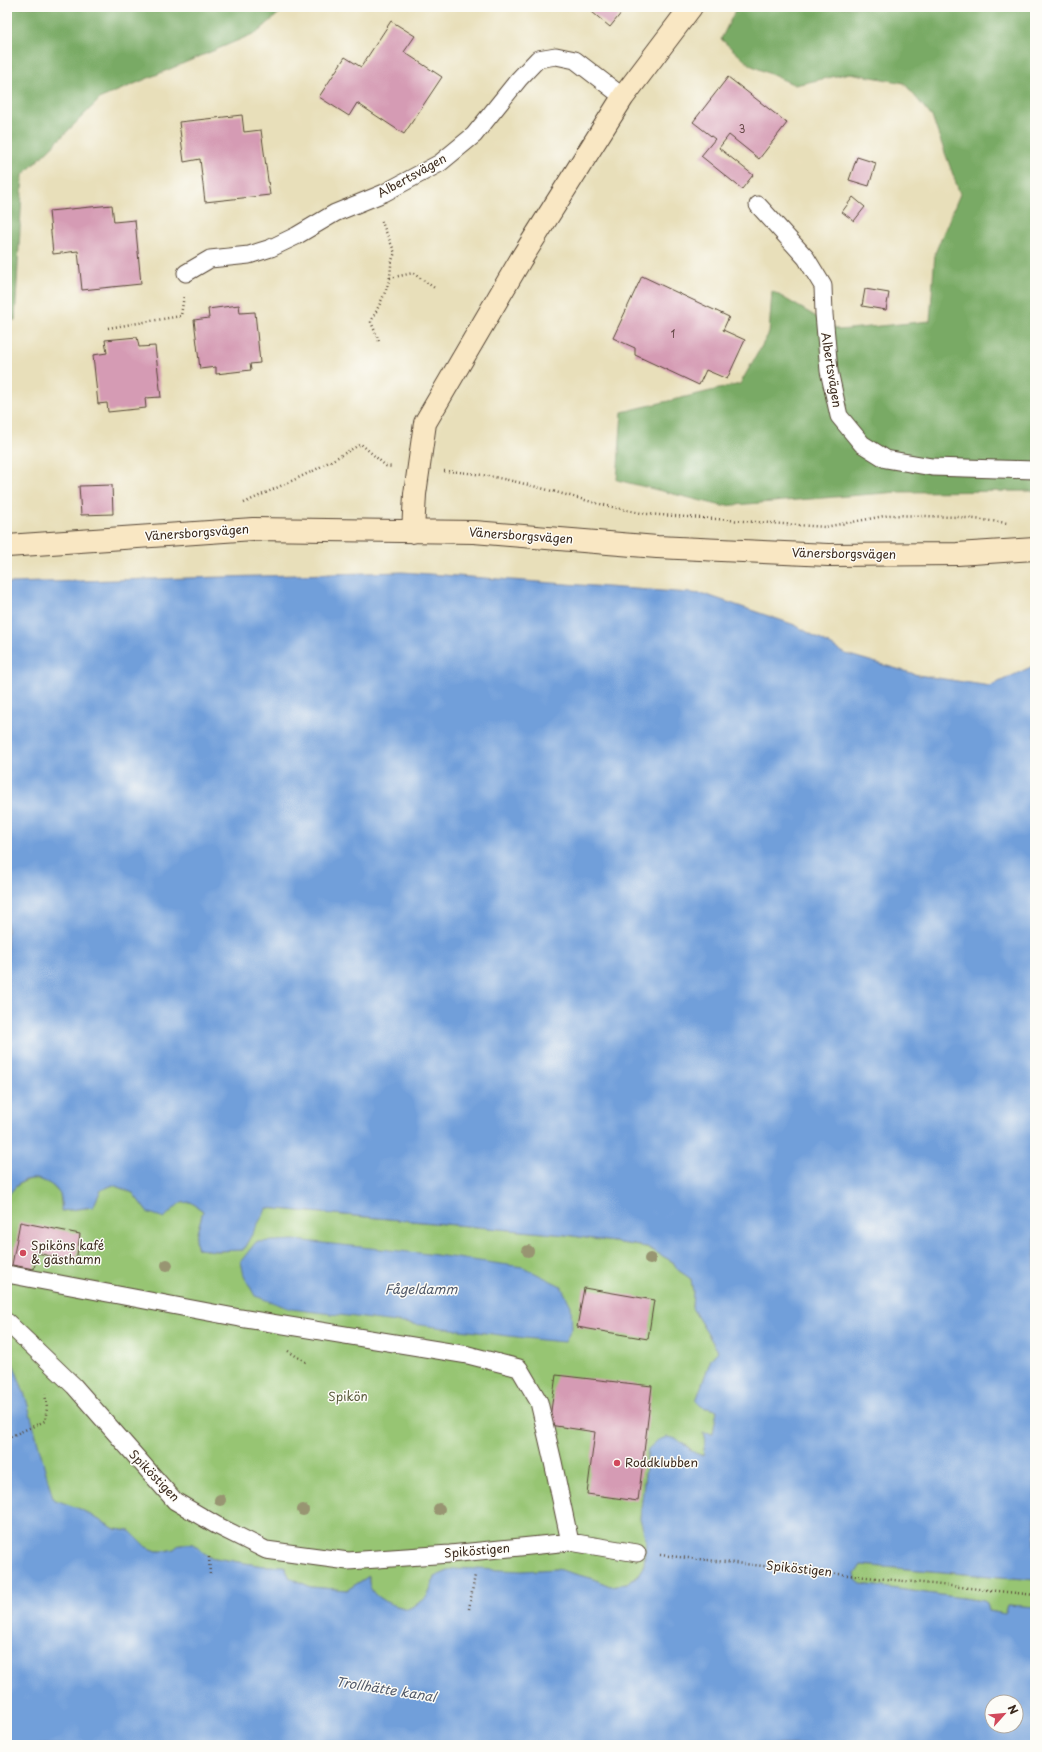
<svg xmlns="http://www.w3.org/2000/svg" width="1042" height="1752" font-family="'Playpen Sans',sans-serif">
<rect width="100%" height="100%" fill="#fdfcf7"/>
<filter id="ink" filterUnits="userSpaceOnUse"><feTurbulence type="fractalNoise" baseFrequency=".025" numOctaves="2"/><feDisplacementMap in="SourceGraphic" scale="8" xChannelSelector="R" yChannelSelector="G"/><feConvolveMatrix kernelMatrix="1 2 1 2 8 2 1 2 1" color-interpolation-filters="sRGB"/></filter>
<filter id="wash" filterUnits="userSpaceOnUse"><feTurbulence type="fractalNoise" baseFrequency=".012" numOctaves="4" result="noise"/><feDisplacementMap in="SourceGraphic" scale="16" xChannelSelector="R" yChannelSelector="G"/><feGaussianBlur stdDeviation="0.9" result="paint"/><feColorMatrix in="noise" values="0 0 0 0 0 0 0 0 0 0 0 0 0 0 0 0 0 1.4 0 .05"/><feComposite in="paint" operator="in"/></filter>
<g filter="url(#wash)">
<rect width="100%" height="100%" fill="#e8dfba"/>
<path fill="#97c573" stroke="#697848" d="M36,1178L50,1183L60,1194L62,1211L93,1207L101,1190L113,1185L133,1193L147,1212L180,1203L191,1202L203,1211L195,1240L198,1249L216,1251L243,1250L266,1208L566,1235L647,1247L673,1262L678,1270L691,1279L693,1292L692,1308L718,1351L711,1359L696,1401L702,1407L717,1410L713,1434H703L705,1442L704,1456L695,1453L686,1445L648,1449L640,1518L646,1540L644,1565L638,1575L627,1584L610,1586L593,1579L556,1569L434,1577C429,1598 427,1599 408,1609C392,1605 365,1598 369,1576L347,1590L311,1587L290,1578L284,1566H263L209,1557L193,1544H180L174,1549L165,1551H157L146,1547L130,1531L115,1529L80,1509L52,1499L26,1398L11,1358L7,1354V1197C16,1185 21,1181 36,1178Z
M861,1565L1035,1580V1607L1008,1605L1005,1614L989,1611L987,1603L984,1601L861,1584L856,1580L855,1574Z"/>
<path fill="#79aa65" stroke="#5a6a42" d="M7,7H286L258,32L101,98L23,175L15,320L7,321Z
M737,7H1035V491L898,492L722,506L617,480L622,412L740,384L769,333L772,291L839,330L930,321L935,253L960,194L932,117L904,83L850,73L795,85L750,65L721,39Z"/>
<path fill="#719fda" stroke="#56647c" fill-rule="evenodd" d="M402,572L704,594L795,625L846,654L918,675L990,686L1035,665V1580L861,1565L855,1574L856,1580L861,1584L984,1601L987,1603L989,1611L1005,1614L1008,1605L1035,1607V1745H7V1354L11,1358L26,1398L53,1499L80,1509L115,1529L130,1531L146,1547L157,1551H165L174,1549L180,1544H193L209,1557L263,1566H284L290,1578L311,1587L347,1590L369,1576C366,1598 392,1605 408,1609C427,1599 429,1598 434,1577L455,1568L522,1571L557,1569L593,1579L610,1586L627,1584L638,1575L644,1565L646,1540L640,1518L648,1449L658,1440L667,1437L677,1439L695,1453L703,1456L705,1442L703,1433L713,1434L717,1410L702,1407L696,1401L711,1359L718,1351L692,1308L693,1292L691,1279L678,1270L673,1262L647,1247L566,1235L267,1208L243,1250L216,1251L198,1249L195,1240L203,1211L191,1202L180,1203L164,1218L147,1212L133,1193L113,1185L101,1190L93,1207L61,1211C61,1206 62,1199 60,1195C58,1190 51,1184 46,1182C28,1174 18,1182 7,1197V583ZM992,1702H1016V1726H992Z
M294,1240L428,1254L523,1267L561,1286L571,1306L572,1328L565,1342L541,1340L291,1309L255,1296L244,1276L241,1261L256,1242Z"/>
<g id="blocks">
<path fill="#d59bb4" d="M586,7H626L610,27Z
M391,21L415,36L404,52L442,77L404,134L357,103L349,116L319,97L345,57L361,67Z
M728,77L787,123L759,159L729,135L719,148L753,175L742,189L701,156L715,139L693,122Z
M242,115L244,132L261,130L270,195L205,202L200,159L184,162L179,122Z
M857,157L876,163L869,186L849,180Z
M853,197L865,207L854,221L842,212Z
M112,205L114,222L135,220L141,284L82,290L78,251L53,254L49,211Z
M642,276L729,317L723,330L745,340L727,379L706,370L699,385L635,355V348L613,338Z
M865,289L889,293L886,310L862,306Z
M239,305L240,313L255,312L260,363L250,364L251,370L216,374V367L200,369L194,320L209,318L208,309Z
M137,337L139,347L155,346L161,397L145,398L146,408L108,412L107,403L98,404L93,355L107,353L105,340Z
M112,485L113,514L81,515L79,486Z
M20,1222L80,1234L76,1262L37,1253L34,1269L12,1265Z
M584,1288L654,1300L648,1339L577,1327Z
M556,1375L652,1386L638,1501L587,1494L595,1432L549,1425Z"/>
</g>
</g>
<g filter="url(#ink)">
<use href="#blocks" fill-opacity="0" stroke="#554535" stroke-width="1"/>
<g fill="none" stroke-linecap="round" stroke-linejoin="round">
<g stroke="#554535" stroke-width="19">
<path id="lane" d="M758,205L806,258L823,286L824,314L829,371L839,416L862,444L886,459L932,467L1035,470
M186,273L210,259L249,255L271,248L296,236L335,213L384,193L440,163L474,135L519,79L538,59L556,56L575,60L623,97
M7,1274L240,1318L468,1355L519,1368L539,1402L553,1462L570,1542
M7,1322L74,1386L175,1501L216,1525L266,1550L348,1561L450,1554L570,1542L637,1553"/>
</g>
<g stroke="#554535" stroke-width="24">
<path id="secondary" d="M413,532L415,494L425,423L521,259L623,97L691,7
M7,546L253,529L474,532L657,547L828,555L957,554L1035,549"/>
</g>
<path stroke="#554535" stroke-width="2.5" stroke-dasharray="1 3" stroke-linecap="butt" d="M390,278L413,273L436,289
M108,328L181,316L184,295
M379,341L371,322C377,309 385,295 389,281C392,269 389,265 395,253L381,220
M444,471C514,474 579,503 647,514L825,527L890,515L958,517L1008,523
M244,503L313,471L361,444L386,466L393,467
M288,1351L307,1363
M7,1438L45,1421L47,1408L45,1393
M660,1555L1035,1595
M209,1557L210,1575
M469,1609L475,1575"/>
<use href="#lane" stroke="#fff" stroke-width="17"/>
<use href="#secondary" stroke="#f9e7c3" stroke-width="22"/>
</g>
<g fill="#989572">
<circle cx="528" cy="1251" r="6"/>
<circle cx="650" cy="1259" r="6"/>
<circle cx="167" cy="1265" r="6"/>
<circle cx="220" cy="1500" r="6"/>
<circle cx="439" cy="1509" r="6"/>
<circle cx="303" cy="1510" r="6"/>
</g>
</g>
<g fill="#d1495b" stroke="#fdfcf7" stroke-width="1.5">
<circle cx="23" cy="1253" r="4"/>
<circle cx="617" cy="1463" r="4"/>
</g>
<g text-anchor="middle" stroke-width="3" stroke-linejoin="round" paint-order="stroke">
<g font-size="10" fill="#624644">
<text x="742" y="133">3</text>
<text x="673" y="338">1</text>
</g>
<g font-size="12" fill="#3b2a1e" stroke="#fdfcf7">
<text transform="translate(412 176) rotate(-29)" y="4">Albertsvägen</text>
<text transform="translate(831 370) rotate(81)" y="4">Albertsvägen</text>
<text transform="translate(197 533) rotate(-4)" y="4">Vänersborgsvägen</text>
<text transform="translate(521 536) rotate(4)" y="4">Vänersborgsvägen</text>
<text transform="translate(844 554) rotate(1)" y="4">Vänersborgsvägen</text>
<text transform="translate(154 1476) rotate(46)" y="4">Spiköstigen</text>
<text transform="translate(477 1551) rotate(-5)" y="4">Spiköstigen</text>
<text transform="translate(799 1569) rotate(6)" y="4">Spiköstigen</text>
</g>
<g font-size="12" fill="#3b2a1e" stroke="#fdfcf7" text-anchor="start">
<text x="31" y="1250">Spiköns kafé<tspan x="31" dy="14">&amp; gästhamn</tspan></text>
<text x="625" y="1467">Roddklubben</text>
</g>
<g font-size="12" fill="#575838" stroke="#fdfcf7">
<text x="348" y="1401">Spikön</text>
</g>
<g font-size="13" font-style="italic" fill="#515969" stroke="#fdfcf7">
<text x="421" y="1294">Fågeldamm</text>
<text transform="translate(386 1689) rotate(9)" y="5">Trollhätte kanal</text>
</g>
</g>
<rect width="1042" height="1752" fill="none" stroke="#fdfcf7" stroke-width="24"/>
<g transform="translate(1004 1714) rotate(63)"><circle r="19" fill="#fdfcf7" stroke="#afa8a0"/>
<path d="M0-3L7 15L0 10L-7 15Z" fill="#d1495b"/>
<text y="-6" font-size="11" font-weight="bold" text-anchor="middle" fill="#3b2a1e">N</text>
</g>
</svg>
